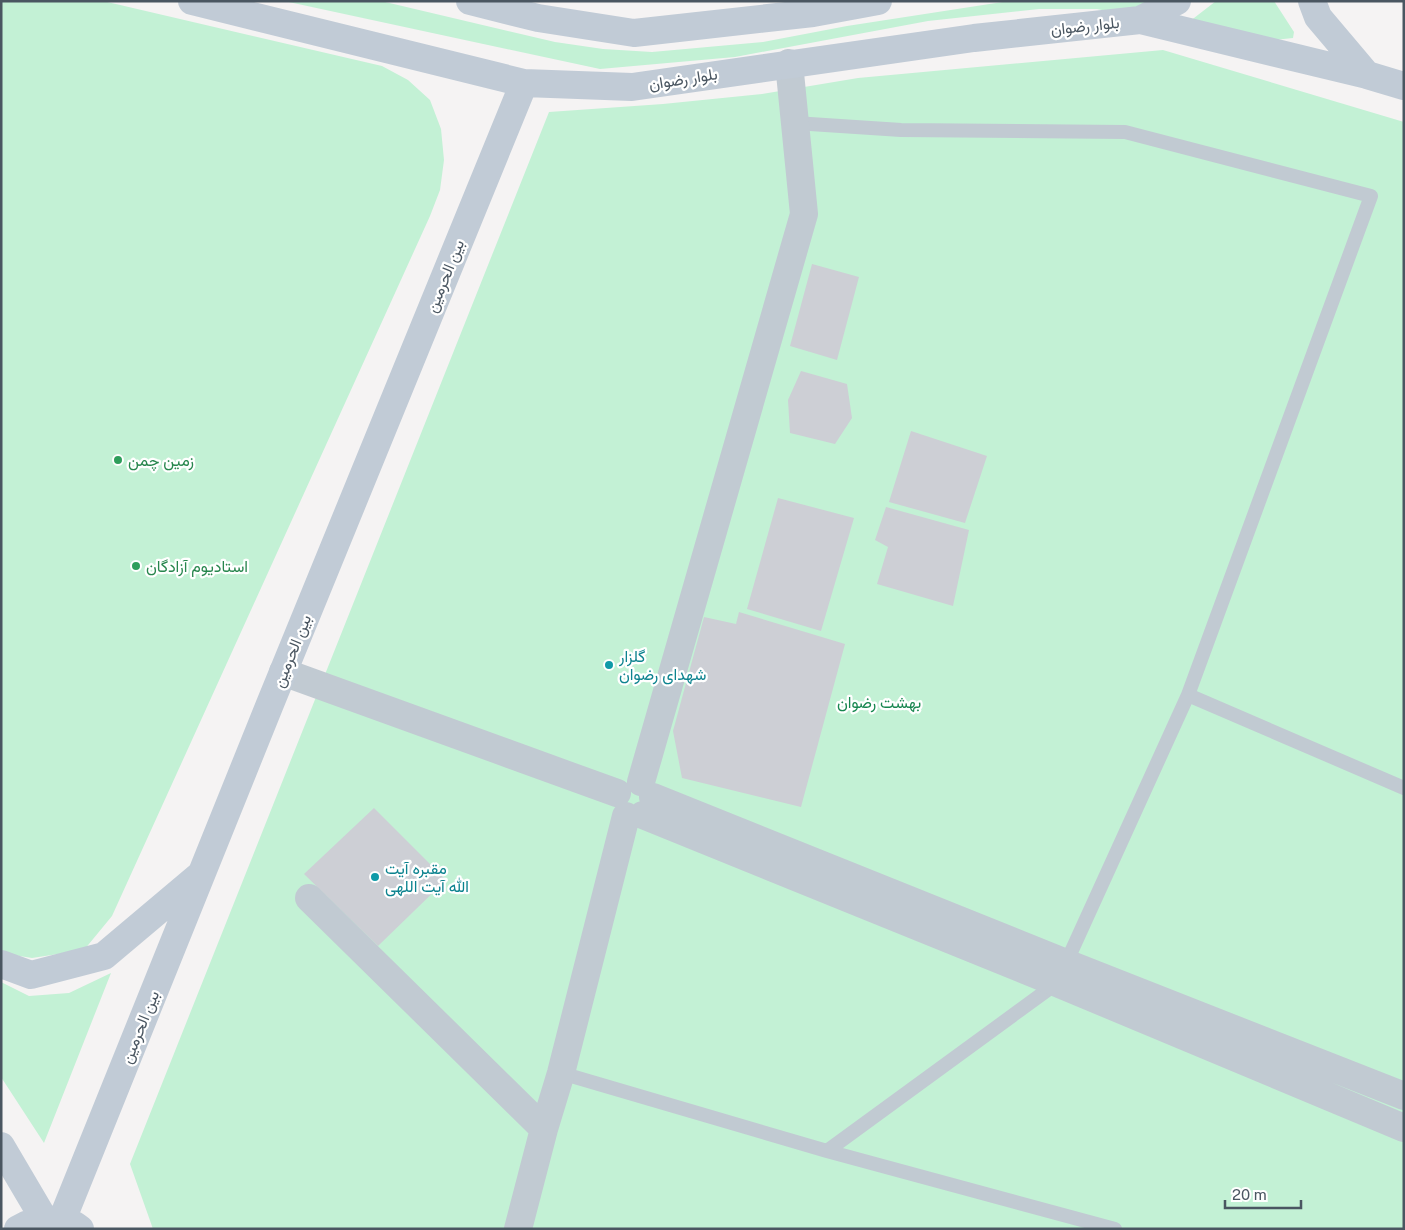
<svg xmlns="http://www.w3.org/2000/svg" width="1405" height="1230" viewBox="0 0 1405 1230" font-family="'Public Sans',Vazirmatn,sans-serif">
<rect width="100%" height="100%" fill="#f5f3f3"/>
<path fill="#c3f1d5" d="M 1,1 L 103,1 L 382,66 L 408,80 L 430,100 L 441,129 L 444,160 L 440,190 L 430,216 L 112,916 L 84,950 L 32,958 L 1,953 Z
M 284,1 L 381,1 L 555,42 L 603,49 L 652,52 L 763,42 L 847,26 L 1009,1 L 1150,1 L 1142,11 L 1112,12 L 1097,9 L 1039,9 L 928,21 L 735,57 L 600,69 Z
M 1216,1 L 1274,1 L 1294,32 L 1293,38 L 1274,40 L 1185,25 Z
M 1163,50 L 1404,122 L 1404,1229 L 153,1229 L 130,1164 L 549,112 L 663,104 L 762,94 L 858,78 Z
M 111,973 L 44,1143 L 1,1077 L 1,982 L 29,996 L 69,993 Z"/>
<path fill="#cdcfd5" d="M 812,264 L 859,277 L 837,360 L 790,346 Z
M 801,371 L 847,384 L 852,418 L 835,444 L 790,433 L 788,400 Z
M 911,431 L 987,456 L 965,523 L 889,502 Z
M 778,498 L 854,518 L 821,631 L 747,609 Z
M 886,507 L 969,530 L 953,606 L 877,584 L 888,547 L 875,540 Z
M 739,612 L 845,644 L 801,807 L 682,778 L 673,731 L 704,617 L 736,624 Z
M 374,808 L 446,880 L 378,946 L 304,874 Z"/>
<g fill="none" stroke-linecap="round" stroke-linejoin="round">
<path stroke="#c1cad2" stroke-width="14" d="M 795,123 L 901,130 L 1125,132 L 1371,196 L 1188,695 L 1057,983 L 827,1151
M 1188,695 L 1404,788
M 561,1073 L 827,1151 L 1115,1229"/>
<path stroke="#c1cad2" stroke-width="28" d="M 283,672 L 617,793
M 641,782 L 804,214 L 789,63
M 653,797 L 1066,963 L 1404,1096
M 643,815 L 1057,983 L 1404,1128
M 309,898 L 544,1129
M 518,1229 L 544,1129 L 561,1073 L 626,816"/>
<path stroke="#c1cbd6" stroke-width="28" d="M 192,1 L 524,83 L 632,87 L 974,38 L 1140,20 L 1177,1
M 470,1 L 538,18 L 634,33 L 813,13 L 878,1
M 1312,1 L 1318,17 L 1367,75
M 1140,20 L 1367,75 L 1404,86
M 1,964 L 31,975 L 104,956 L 199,876
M 1,1146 L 44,1219
M 62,1220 L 270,704 L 524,83
M 18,1229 C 37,1218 62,1214 80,1229"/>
</g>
<g fill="#2e9e5b" stroke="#fff" stroke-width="2">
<circle cx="118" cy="460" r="5"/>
<circle cx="136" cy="566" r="5"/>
</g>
<g fill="#0f9aa8" stroke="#fff" stroke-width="2">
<circle cx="609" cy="665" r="5"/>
<circle cx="375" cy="877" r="5"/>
</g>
<g text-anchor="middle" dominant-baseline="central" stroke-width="4.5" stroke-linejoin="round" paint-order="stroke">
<g font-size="16" fill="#4a5661" stroke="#fff">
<text transform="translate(1085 26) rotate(-6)">بلوار رضوان</text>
<text transform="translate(683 79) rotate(-9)">بلوار رضوان</text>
<text transform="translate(445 276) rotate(-68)">بین الحرمین</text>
<text transform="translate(292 651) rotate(-68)">بین الحرمین</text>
<text transform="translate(140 1027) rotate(-68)">بین الحرمین</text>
</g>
<g font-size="16" fill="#27864d" stroke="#fff" text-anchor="start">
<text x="128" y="460">زمین چمن</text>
<text x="146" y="566">استادیوم آزادگان</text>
</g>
<g font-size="16" fill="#0d838f" stroke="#fff" text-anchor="start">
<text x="619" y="656">گلزار<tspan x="619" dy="18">شهدای رضوان</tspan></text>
<text x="385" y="868">مقبره آیت<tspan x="385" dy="18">الله آیت اللهی</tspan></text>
</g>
<g font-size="16" fill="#17864f" stroke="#fff">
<text x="879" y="702">بهشت رضوان</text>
</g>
</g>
<rect width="1405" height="1230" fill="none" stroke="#4a5661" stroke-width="5"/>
<path d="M1225 1200v8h76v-8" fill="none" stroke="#4a5661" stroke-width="2.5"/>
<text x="1232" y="1200" font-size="15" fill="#4a5661" stroke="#ffffff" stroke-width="4" paint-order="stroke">20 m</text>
</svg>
